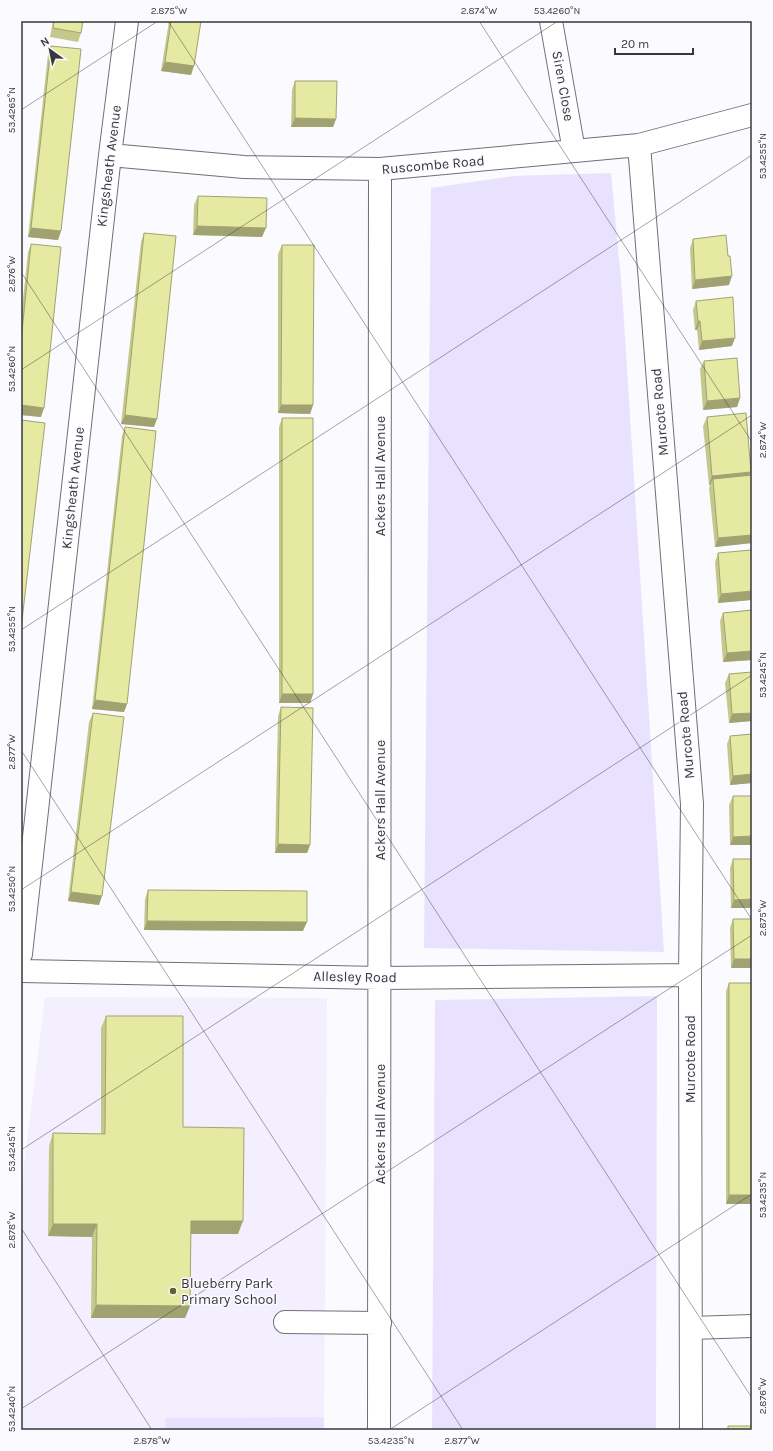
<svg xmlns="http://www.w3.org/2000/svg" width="773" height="1451" viewBox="0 0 773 1451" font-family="Karla,sans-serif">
<rect width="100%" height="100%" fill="#fbfaff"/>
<path fill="#f3efff" d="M 45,997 L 327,998 L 324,1430 L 21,1430 L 21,1189 Z"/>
<path fill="#e9e2ff" d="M 611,173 L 622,290 L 664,952 L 424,948 L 431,188 L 513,176 Z
M 657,996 L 656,1430 L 432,1430 L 435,1000 Z
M 324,1417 L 324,1430 L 165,1430 L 165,1418 Z"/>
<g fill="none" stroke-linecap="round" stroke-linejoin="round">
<defs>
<path id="minor" d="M 551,21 L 574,151
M 639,145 L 692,804 L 690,975 L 691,1430
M 110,155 L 244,167 L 380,169 L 639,145 L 752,115
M 21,954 L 110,155 L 127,21
M 21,971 L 380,978 L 690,975
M 285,1322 L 380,1323
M 691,1328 L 752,1326
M 379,1430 L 380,169"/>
</defs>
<use href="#minor" stroke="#716f76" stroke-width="24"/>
<use href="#minor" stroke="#fff" stroke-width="22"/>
</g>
<path fill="#c5c88b" d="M 53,21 L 83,21 L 81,33 L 78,42 L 50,37 Z
M 169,21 L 201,21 L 191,75 L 161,71 Z
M 51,46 L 61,231 L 58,240 L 28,237 L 48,54 Z
M 295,81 L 336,119 L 333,127 L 291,127 L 292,90 Z
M 198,196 L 262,237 L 193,235 L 194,205 Z
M 144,233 L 154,427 L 121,424 L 141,242 Z
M 693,239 L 729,285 L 692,289 L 690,248 Z
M 31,244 L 41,417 L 21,415 L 21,318 L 28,252 Z
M 282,245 L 313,405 L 310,414 L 278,413 L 278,254 Z
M 696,301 L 732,346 L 699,350 L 697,330 L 695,330 L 693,310 Z
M 704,361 L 740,398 L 737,407 L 703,410 L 700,369 Z
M 707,417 L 750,475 L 752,480 L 752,543 L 715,547 L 709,488 L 710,485 L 709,485 L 703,426 Z
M 282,418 L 313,694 L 310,703 L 279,703 L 279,427 Z
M 125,427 L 127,704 L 124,712 L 92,709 L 122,436 Z
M 718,553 L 751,600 L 718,603 L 715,562 Z
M 752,610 L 752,660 L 723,662 L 720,621 L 723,613 Z
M 752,672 L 752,721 L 729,723 L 725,683 L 729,674 Z
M 281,707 L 310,845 L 307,853 L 275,853 L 278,716 Z
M 93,713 L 99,905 L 68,901 L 89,722 Z
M 752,734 L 752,783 L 730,785 L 727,744 L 730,736 Z
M 733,796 L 752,796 L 730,845 L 729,805 Z
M 733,859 L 752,859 L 752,908 L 731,908 L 730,868 Z
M 148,890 L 303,931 L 144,930 L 145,899 Z
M 733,919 L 752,919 L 731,968 L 730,928 Z
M 729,983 L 752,983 L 752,1204 L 726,1204 L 726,991 Z
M 106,1016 L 183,1127 L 238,1234 L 191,1234 L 190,1306 L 185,1318 L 91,1318 L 92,1237 L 48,1236 L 49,1146 L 53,1133 L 101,1134 L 101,1028 Z"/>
<path fill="#a0a371" d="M 165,62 L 194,66 L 191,75 L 161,71 Z
M 295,118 L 336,119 L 333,127 L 291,127 Z
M 197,226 L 266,228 L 262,237 L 193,235 Z
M 31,228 L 61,231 L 58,240 L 28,237 Z
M 732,276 L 729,285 L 692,289 L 695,280 Z
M 698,321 L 700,321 L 697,330 L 695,330 Z
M 735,338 L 732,346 L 699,350 L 702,341 Z
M 740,398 L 737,407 L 703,410 L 707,401 Z
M 21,405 L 44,408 L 41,417 L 21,415 Z
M 281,405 L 313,405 L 310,414 L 278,413 Z
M 125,415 L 157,419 L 154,427 L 121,424 Z
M 751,472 L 748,481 L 713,479 L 710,485 L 709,485 L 712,476 Z
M 752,535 L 752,543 L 715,547 L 718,538 Z
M 752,591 L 752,597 L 751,600 L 718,603 L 721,594 Z
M 752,651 L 752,660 L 723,662 L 727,653 Z
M 282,694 L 313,694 L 310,703 L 279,703 Z
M 95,700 L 127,704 L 124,712 L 92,709 Z
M 752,713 L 752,721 L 729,723 L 732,714 Z
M 752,774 L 752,783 L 730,785 L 733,776 Z
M 752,836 L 752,845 L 730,845 L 733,837 Z
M 278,844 L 310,845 L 307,853 L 275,853 Z
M 71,892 L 102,896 L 99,905 L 68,901 Z
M 752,899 L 752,908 L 731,908 L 734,900 Z
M 147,921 L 307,922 L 303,931 L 144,930 Z
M 734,959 L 752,959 L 752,968 L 731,968 Z
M 729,1195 L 752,1195 L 752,1204 L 726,1204 Z
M 191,1221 L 243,1221 L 238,1234 L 186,1234 Z
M 53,1224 L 97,1224 L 92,1237 L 48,1236 Z
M 96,1305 L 190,1306 L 185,1318 L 91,1318 Z"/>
<path fill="#e5e9a2" stroke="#a0a371" d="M 54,21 L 83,21 L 81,33 L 53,28 Z
M 171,21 L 201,21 L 194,66 L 165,62 Z
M 51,46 L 81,49 L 61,231 L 31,228 Z
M 295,81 L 337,81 L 336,119 L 295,118 Z
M 198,196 L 267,198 L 266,228 L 197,226 Z
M 144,233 L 176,236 L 157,419 L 125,415 Z
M 726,235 L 728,256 L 730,256 L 732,276 L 695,280 L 693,239 Z
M 31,244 L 61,247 L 44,408 L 21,405 L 21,341 Z
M 282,245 L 314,245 L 313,405 L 281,405 Z
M 733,297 L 735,338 L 702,341 L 700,321 L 698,321 L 696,301 Z
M 737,358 L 740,398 L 707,401 L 704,361 Z
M 746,413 L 751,472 L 712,476 L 707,417 Z
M 282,418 L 313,418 L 313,694 L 282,694 Z
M 21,420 L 45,423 L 21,629 Z
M 125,427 L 156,431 L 127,704 L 95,700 Z
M 752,475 L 752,535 L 718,538 L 713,479 Z
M 751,550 L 752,566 L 752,591 L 721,594 L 718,553 Z
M 752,610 L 752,651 L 727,653 L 723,613 Z
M 752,672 L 752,713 L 732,714 L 729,674 Z
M 281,707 L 313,708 L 310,845 L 278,844 Z
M 93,713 L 124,717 L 102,896 L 71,892 Z
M 752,734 L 752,774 L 733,776 L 730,736 Z
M 733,796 L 752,796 L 752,836 L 733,837 Z
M 733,859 L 752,859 L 752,899 L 734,900 Z
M 148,890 L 307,891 L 307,922 L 147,921 Z
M 733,919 L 752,919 L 752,959 L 734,959 Z
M 729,983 L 752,983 L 752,1195 L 729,1195 Z
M 106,1016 L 183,1016 L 183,1127 L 244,1128 L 243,1221 L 191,1221 L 190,1306 L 96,1305 L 97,1224 L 53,1224 L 53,1133 L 105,1134 Z
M 728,1426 L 752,1426 L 752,1430 L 728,1430 Z"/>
<path fill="none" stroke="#38373a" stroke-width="1" stroke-opacity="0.45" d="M 168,21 L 752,920M 479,21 L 752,442M 21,110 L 158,21M 21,272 L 752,1398M 21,370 L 558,21M 21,630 L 752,155M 21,750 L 463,1430M 21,890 L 752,415M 21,1150 L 752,675M 21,1228 L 152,1430M 21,1409 L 752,935M 389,1430 L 752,1194"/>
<circle fill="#60612e" stroke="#fbfaff" stroke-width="1.5" cx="173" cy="1291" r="4"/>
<g text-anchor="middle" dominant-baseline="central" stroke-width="3" stroke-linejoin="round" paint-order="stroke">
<g font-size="14" fill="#38373a" stroke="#fbfaff">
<text transform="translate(563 86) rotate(80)">Siren Close</text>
<text transform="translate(433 165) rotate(-5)">Ruscombe Road</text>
<text transform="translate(109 166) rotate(-83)">Kingsheath Avenue</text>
<text transform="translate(660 412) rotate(-95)">Murcote Road</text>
<text transform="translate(380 476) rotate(-90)">Ackers Hall Avenue</text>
<text transform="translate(73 488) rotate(-84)">Kingsheath Avenue</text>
<text transform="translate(686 735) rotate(-95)">Murcote Road</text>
<text transform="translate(380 800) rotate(-90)">Ackers Hall Avenue</text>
<text transform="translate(355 977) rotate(1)">Allesley Road</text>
<text transform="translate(690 1059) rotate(-90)">Murcote Road</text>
<text transform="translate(380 1124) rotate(-90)">Ackers Hall Avenue</text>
</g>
<g font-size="14" fill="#38373a" stroke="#fbfaff" text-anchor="start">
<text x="181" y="1283">Blueberry Park<tspan x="181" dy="16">Primary School</tspan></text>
</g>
</g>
<rect width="773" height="1451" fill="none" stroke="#fbfaff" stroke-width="44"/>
<g transform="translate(50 50) rotate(327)" stroke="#fbfaff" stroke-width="3" paint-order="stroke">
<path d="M0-3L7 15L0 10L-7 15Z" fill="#38373a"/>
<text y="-6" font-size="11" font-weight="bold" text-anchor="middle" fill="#38373a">N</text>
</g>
<path d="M615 48v6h78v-6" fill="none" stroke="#38373a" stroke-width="2"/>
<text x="621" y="48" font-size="12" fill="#38373a" stroke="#fbfaff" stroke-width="3" paint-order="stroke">20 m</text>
<rect x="22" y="22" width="729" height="1407" fill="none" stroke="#38373a" stroke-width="1.5"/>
<g font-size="10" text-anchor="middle" fill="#38373a">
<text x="169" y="14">2.875°W</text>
<text x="479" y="14">2.874°W</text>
<text x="557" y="14">53.4260°N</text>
<text transform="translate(11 110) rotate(-90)" y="4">53.4265°N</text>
<text transform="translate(762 156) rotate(-90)" y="4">53.4255°N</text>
<text transform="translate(11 274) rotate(-90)" y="4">2.876°W</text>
<text transform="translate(11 369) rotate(-90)" y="4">53.4260°N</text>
<text transform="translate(762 440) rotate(-90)" y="4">2.874°W</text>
<text transform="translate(11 629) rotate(-90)" y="4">53.4255°N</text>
<text transform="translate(762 675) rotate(-90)" y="4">53.4245°N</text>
<text transform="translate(11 752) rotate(-90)" y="4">2.877°W</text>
<text transform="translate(11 889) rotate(-90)" y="4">53.4250°N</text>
<text transform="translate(762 918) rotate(-90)" y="4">2.875°W</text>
<text transform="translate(11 1149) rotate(-90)" y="4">53.4245°N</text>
<text transform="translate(762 1195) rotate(-90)" y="4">53.4235°N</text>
<text transform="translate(11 1230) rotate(-90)" y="4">2.878°W</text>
<text transform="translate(762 1396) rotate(-90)" y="4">2.876°W</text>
<text transform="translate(11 1409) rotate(-90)" y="4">53.4240°N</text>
<text x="152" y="1444">2.878°W</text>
<text x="391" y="1444">53.4235°N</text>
<text x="462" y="1444">2.877°W</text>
</g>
</svg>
